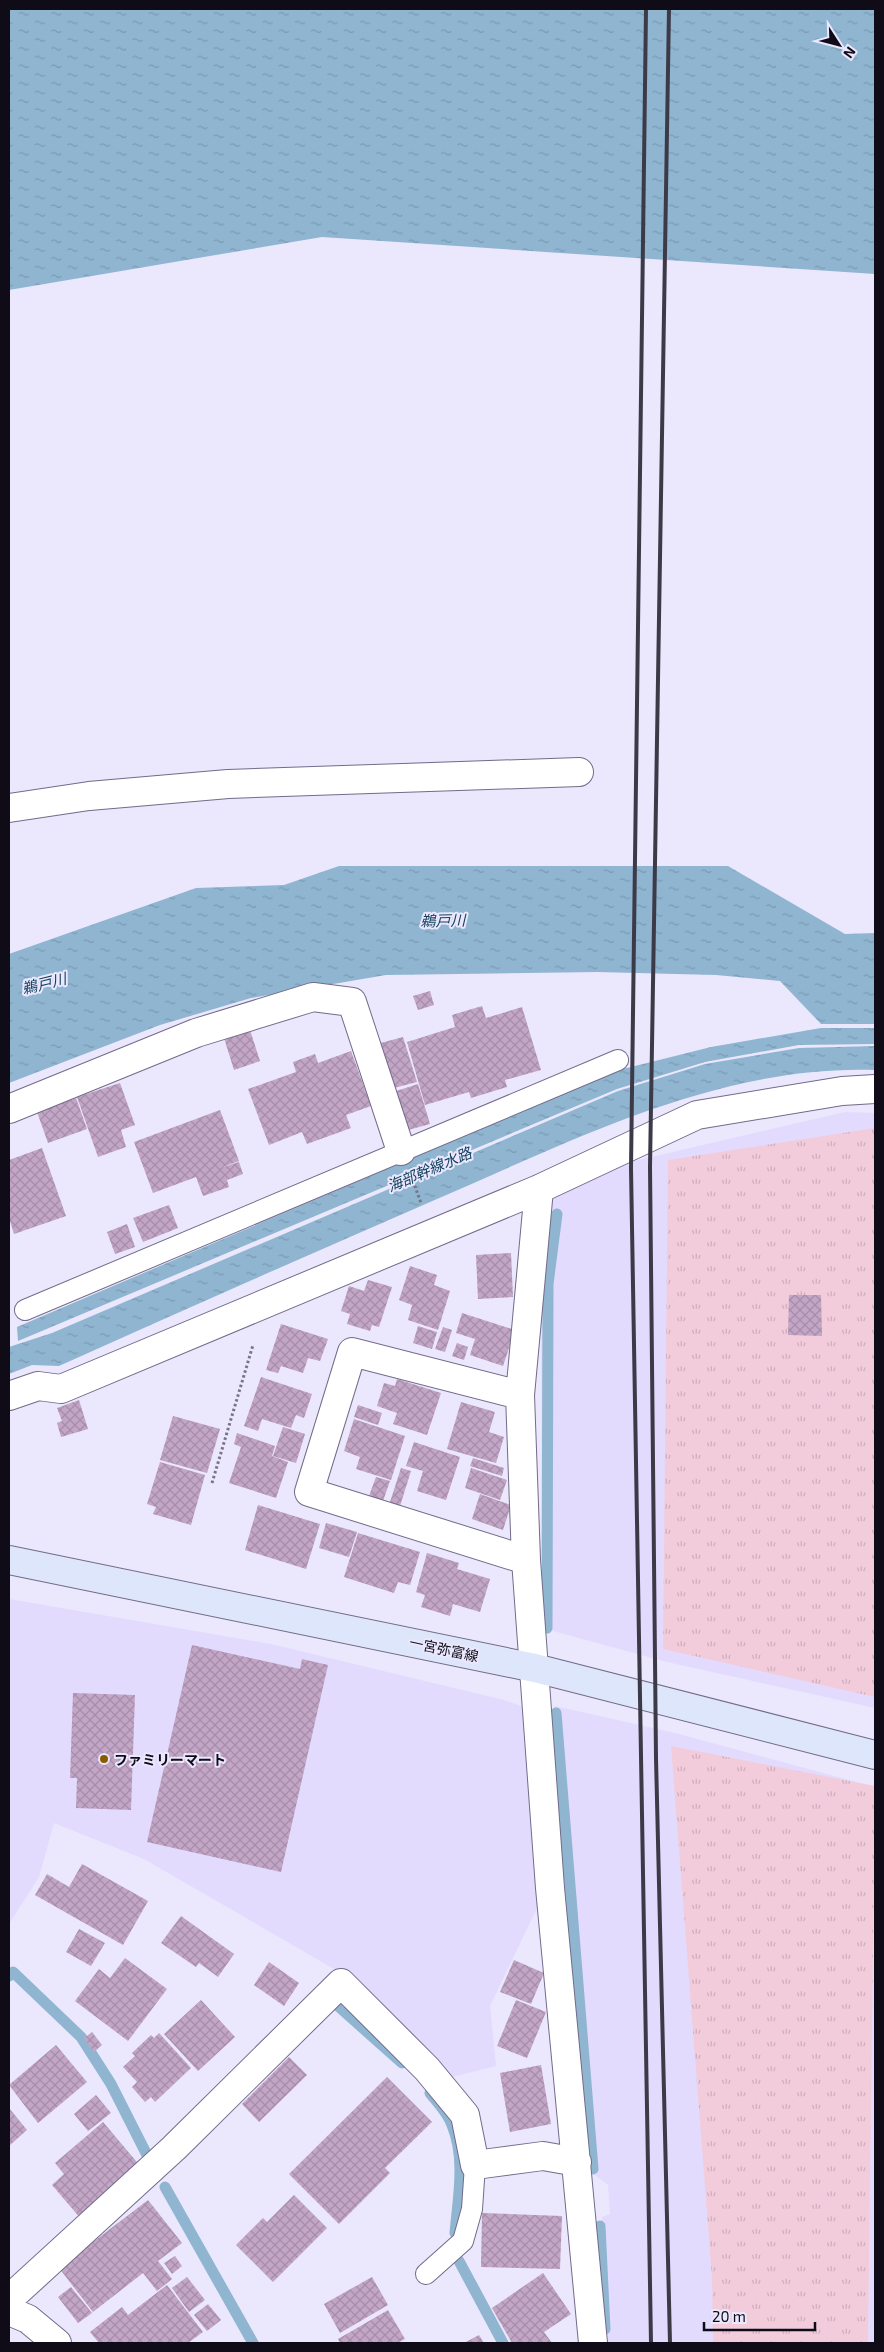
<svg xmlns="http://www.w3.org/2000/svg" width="884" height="2352" viewBox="0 0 884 2352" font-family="'Exo 2','Noto Sans JP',sans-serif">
<defs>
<pattern id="grass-tufts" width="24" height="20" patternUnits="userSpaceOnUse" patternTransform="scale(1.25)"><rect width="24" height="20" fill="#f3ccdc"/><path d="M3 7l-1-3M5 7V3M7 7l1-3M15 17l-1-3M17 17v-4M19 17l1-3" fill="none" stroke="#cfaebc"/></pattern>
<pattern id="water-ripples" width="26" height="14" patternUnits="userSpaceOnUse" patternTransform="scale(1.25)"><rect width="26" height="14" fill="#8fb5d1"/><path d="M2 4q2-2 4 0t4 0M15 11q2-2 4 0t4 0" fill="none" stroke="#7a9ab3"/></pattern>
<pattern id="building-cross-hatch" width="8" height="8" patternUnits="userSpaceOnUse" patternTransform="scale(1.25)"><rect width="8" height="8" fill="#c3a5c6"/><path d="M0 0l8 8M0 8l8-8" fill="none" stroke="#a68da9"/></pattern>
</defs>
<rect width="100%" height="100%" fill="#ebe7fd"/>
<path fill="#e2dbfe" d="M 845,1112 L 875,1113 L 875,1708 L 667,1662 L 542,1628 L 541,1284 L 546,1197 L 600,1169 Z
M 9,1599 L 271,1644 L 504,1700 L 527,1708 L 539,1904 L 490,2006 L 496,2066 L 452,2077 L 341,1973 L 144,1859 L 54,1823 L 39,1877 L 9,1924 Z
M 555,1706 L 675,1733 L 875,1787 L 875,2343 L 608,2343 L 602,2217 L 610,2214 L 608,2185 L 588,2170 L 552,1716 Z"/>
<path fill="url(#grass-tufts)" d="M 875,1128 L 875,1697 L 663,1649 L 668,1160 Z
M 671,1746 L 875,1786 L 868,2343 L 713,2343 L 712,2278 Z"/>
<path fill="url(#water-ripples)" d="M 9,9 L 875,9 L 875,274 L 322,237 L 9,290 Z
M 339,866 L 728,866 L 845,934 L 875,933 L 875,1024 L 821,1024 L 780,981 L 716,975 L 597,972 L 386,975 L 251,998 L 160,1025 L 9,1083 L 9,954 L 196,888 L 284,885 Z
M 821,1028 L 875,1028 L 875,1044 L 799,1045 L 705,1062 L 617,1089 L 18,1341 L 17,1327 L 619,1070 L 711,1047 Z
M 875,1046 L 875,1070 C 719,1065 576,1139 437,1199 C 310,1254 184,1310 59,1366 L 32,1365 L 9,1374 L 9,1347 L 52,1333 L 618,1091 L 705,1064 L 799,1048 Z"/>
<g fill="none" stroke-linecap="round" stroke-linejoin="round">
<path stroke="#8fb5d1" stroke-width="11" d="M 547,1628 L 548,1284 L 557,1214
M 556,1713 L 593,2169
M 9,1976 L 13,1972 L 81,2037 L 111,2084 L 149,2159
M 338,2006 L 402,2063
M 430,2093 C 437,2102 448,2113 452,2125 C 466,2158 458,2198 455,2233
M 165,2187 L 253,2343
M 600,2226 L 605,2329
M 459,2261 L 503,2343"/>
</g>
<path fill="url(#building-cross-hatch)" d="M 430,991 L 434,1005 L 418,1010 L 413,996 Z
M 482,1006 L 486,1018 L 522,1007 L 541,1070 L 505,1080 L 507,1087 L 471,1098 L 469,1092 L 425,1105 L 407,1042 L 455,1027 L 452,1015 Z
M 250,1030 L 260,1061 L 234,1070 L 224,1038 Z
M 403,1037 L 417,1082 L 390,1089 L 377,1044 Z
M 351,1051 L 371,1106 L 346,1115 L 351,1128 L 307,1144 L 302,1132 L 269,1145 L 248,1089 L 296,1072 L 293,1062 L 315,1054 L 318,1063 Z
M 120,1083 L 135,1125 L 121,1130 L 126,1147 L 98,1157 L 77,1097 Z
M 418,1084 L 430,1124 L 401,1132 L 390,1093 Z
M 76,1098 L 87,1129 L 48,1143 L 37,1112 Z
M 220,1110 L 239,1161 L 220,1168 L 239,1162 L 243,1174 L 227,1180 L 229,1187 L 203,1196 L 196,1177 L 153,1193 L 134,1142 Z
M 42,1148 L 66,1216 L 14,1234 L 9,1218 L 9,1160 Z
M 169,1205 L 178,1228 L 143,1242 L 133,1218 Z
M 127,1224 L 135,1247 L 115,1254 L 107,1232 Z
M 511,1253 L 513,1297 L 478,1299 L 476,1255 Z
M 410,1266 L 437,1275 L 434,1285 L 450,1291 L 438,1330 L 408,1320 L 412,1305 L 399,1300 Z
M 368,1280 L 392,1287 L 379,1327 L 372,1325 L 370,1331 L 347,1324 L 350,1314 L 341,1311 L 349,1286 L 364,1291 Z
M 789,1295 L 821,1295 L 822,1336 L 788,1335 Z
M 462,1313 L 515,1330 L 503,1366 L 470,1355 L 475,1339 L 456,1333 Z
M 281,1324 L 328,1339 L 320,1361 L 308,1358 L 303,1373 L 281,1366 L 278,1373 L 266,1370 Z
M 418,1326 L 437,1332 L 432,1349 L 413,1343 Z
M 443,1327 L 452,1330 L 445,1352 L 435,1349 Z
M 457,1343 L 468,1347 L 464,1360 L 452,1356 Z
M 261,1377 L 312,1394 L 304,1418 L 296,1415 L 291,1428 L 262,1419 L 258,1431 L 244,1426 Z
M 397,1379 L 441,1393 L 427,1435 L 393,1424 L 397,1413 L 377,1406 L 384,1383 L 395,1386 Z
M 79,1400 L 88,1429 L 61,1437 L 57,1423 L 62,1421 L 57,1408 Z
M 461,1402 L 495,1412 L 489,1432 L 504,1437 L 496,1463 L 447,1449 Z
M 358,1405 L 382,1413 L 378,1425 L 354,1417 Z
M 173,1416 L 220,1429 L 207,1473 L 160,1460 Z
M 354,1419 L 405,1436 L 391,1480 L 356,1469 L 360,1457 L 344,1451 Z
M 283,1427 L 305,1434 L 296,1463 L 273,1456 Z
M 237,1433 L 275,1446 L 272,1456 L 288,1462 L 276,1498 L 229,1483 L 241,1447 L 234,1444 Z
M 414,1442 L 460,1457 L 446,1500 L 417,1491 L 423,1471 L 406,1466 Z
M 473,1458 L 504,1468 L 502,1476 L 470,1466 Z
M 160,1462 L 205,1475 L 191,1525 L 153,1514 L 156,1507 L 147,1504 Z
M 401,1468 L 411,1471 L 400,1506 L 390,1502 Z
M 471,1468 L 507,1480 L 500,1500 L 465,1488 Z
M 376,1477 L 390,1481 L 383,1501 L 369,1496 Z
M 480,1494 L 511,1505 L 503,1530 L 472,1519 Z
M 258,1505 L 320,1524 L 306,1569 L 245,1550 Z
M 326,1523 L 357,1532 L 349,1557 L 319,1548 Z
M 358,1533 L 420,1552 L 410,1585 L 398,1582 L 394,1593 L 344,1577 Z
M 427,1553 L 459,1563 L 457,1569 L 490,1579 L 480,1612 L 453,1604 L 450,1616 L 421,1607 L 425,1595 L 416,1592 Z
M 192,1645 L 300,1669 L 302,1659 L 328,1665 L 281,1872 L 147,1842 Z
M 73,1693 L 135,1695 L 131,1810 L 76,1808 L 77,1778 L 70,1778 Z
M 82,1864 L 148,1901 L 123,1945 L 35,1895 L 47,1874 L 69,1887 Z
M 181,1916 L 234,1954 L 218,1977 L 199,1963 L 196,1967 L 161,1943 Z
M 79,1929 L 105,1943 L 91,1966 L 66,1952 Z
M 125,1958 L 167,1989 L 128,2041 L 75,2001 L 99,1969 L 110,1978 Z
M 514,1960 L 544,1973 L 531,2004 L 500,1992 Z
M 269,1962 L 299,1983 L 284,2006 L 254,1985 Z
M 201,2000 L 235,2037 L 198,2071 L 164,2034 Z
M 516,2000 L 546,2012 L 527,2058 L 497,2046 Z
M 92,2032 L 102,2045 L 94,2052 L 84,2038 Z
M 159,2033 L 191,2068 L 155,2102 L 151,2097 L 145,2102 L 132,2087 L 137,2082 L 123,2067 L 135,2056 L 132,2053 L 151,2035 L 154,2038 Z
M 56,2045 L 87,2082 L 38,2123 L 9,2085 Z
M 289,2057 L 307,2075 L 259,2122 L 242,2104 Z
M 541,2065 L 551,2124 L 510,2132 L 500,2073 Z
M 387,2077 L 432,2122 L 385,2168 L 390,2173 L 339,2224 L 289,2174 Z
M 96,2095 L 111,2113 L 88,2131 L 74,2114 Z
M 9,2108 L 27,2130 L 9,2146 Z
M 103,2122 L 142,2168 L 81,2219 L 52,2185 L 64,2174 L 55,2163 Z
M 294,2195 L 327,2228 L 273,2282 L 236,2245 L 263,2218 L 267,2222 Z
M 148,2200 L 182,2243 L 158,2261 L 172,2279 L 157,2291 L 143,2273 L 93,2312 L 59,2268 Z
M 482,2213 L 562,2216 L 560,2269 L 481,2267 Z
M 175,2256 L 182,2266 L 172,2274 L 164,2263 Z
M 543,2273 L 571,2314 L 544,2332 L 552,2343 L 512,2343 L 492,2308 Z
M 187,2277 L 205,2300 L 189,2312 L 172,2288 Z
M 372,2277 L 388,2305 L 340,2333 L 324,2304 Z
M 167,2285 L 203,2332 L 188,2343 L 99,2343 L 90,2332 L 122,2307 L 128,2315 Z
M 71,2287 L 92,2313 L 78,2323 L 58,2297 Z
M 208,2304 L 221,2320 L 207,2331 L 194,2315 Z
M 388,2310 L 405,2339 L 397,2343 L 340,2343 L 338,2339 Z
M 479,2335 L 484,2343 L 464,2343 Z"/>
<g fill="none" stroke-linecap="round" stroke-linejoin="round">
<defs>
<path id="lane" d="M 25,1310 L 618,1060
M 426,2274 L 463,2241 L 472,2209 L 475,2165"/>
<path id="street" d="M 9,808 L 89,796 L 228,784 L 579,772
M 9,1109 L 196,1033 L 313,997 L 352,1002 L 401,1151
M 539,1189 L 520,1395 L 526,1560 L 550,1888 L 593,2343
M 520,1395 L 352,1352 L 309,1492 L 526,1560
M 9,1396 L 38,1386 L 61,1389 L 539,1189 L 697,1115 L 842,1091 L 875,1089
M 9,2299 L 174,2148 L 341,1983 L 427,2069 L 465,2115 L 475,2165 L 543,2156 L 577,2162
M 9,2311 L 28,2319 L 57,2343"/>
<path id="secondary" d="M 9,1560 L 535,1668 L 875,1755"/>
</defs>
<use href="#lane" stroke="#726b8a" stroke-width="22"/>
<use href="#street" stroke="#726b8a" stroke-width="30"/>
<use href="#secondary" stroke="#726b8a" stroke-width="30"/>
<path stroke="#777485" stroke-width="3" stroke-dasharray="2.5 2.5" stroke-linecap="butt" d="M 413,1181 L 421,1203
M 212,1483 L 253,1345"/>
<use href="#lane" stroke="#fff" stroke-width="20"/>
<use href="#street" stroke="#fff" stroke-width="28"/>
<use href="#secondary" stroke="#dee6fb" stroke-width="28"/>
<path stroke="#3d3a48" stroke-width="4" d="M 646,9 L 631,1168 L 651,2343
M 669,9 L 650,1167 L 656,1758 L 670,2343"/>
</g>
<circle fill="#895b00" stroke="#ebe7fd" stroke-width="2" cx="104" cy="1759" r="5"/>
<g text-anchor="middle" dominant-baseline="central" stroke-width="4" stroke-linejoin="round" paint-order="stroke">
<g font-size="14" fill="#0f0c18" stroke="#ebe7fd">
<text transform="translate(444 1649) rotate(12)">一宮弥富線</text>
</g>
<g font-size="14" font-weight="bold" fill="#0f0c18" stroke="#ebe7fd" text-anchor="start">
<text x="114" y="1759">ファミリーマート</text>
</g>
<g font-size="15" font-style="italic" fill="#0e3e5b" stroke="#ebe7fd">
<text transform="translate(443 920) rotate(-1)">鵜戸川</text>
<text transform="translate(44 983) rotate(-14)">鵜戸川</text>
<text transform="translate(429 1169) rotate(-23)">海部幹線水路</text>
</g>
</g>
<rect width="884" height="2352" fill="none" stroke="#0f0c18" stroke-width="20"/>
<g transform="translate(839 45) rotate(126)" stroke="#ebe7fd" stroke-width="4" paint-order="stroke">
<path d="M0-4L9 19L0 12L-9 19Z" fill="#0f0c18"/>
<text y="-8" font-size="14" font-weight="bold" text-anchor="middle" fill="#0f0c18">N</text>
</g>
<path d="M704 2322v8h111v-8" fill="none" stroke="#0f0c18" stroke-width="2.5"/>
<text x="712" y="2322" font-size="15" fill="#0f0c18" stroke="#ebe7fd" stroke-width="4" paint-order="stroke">20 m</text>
</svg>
